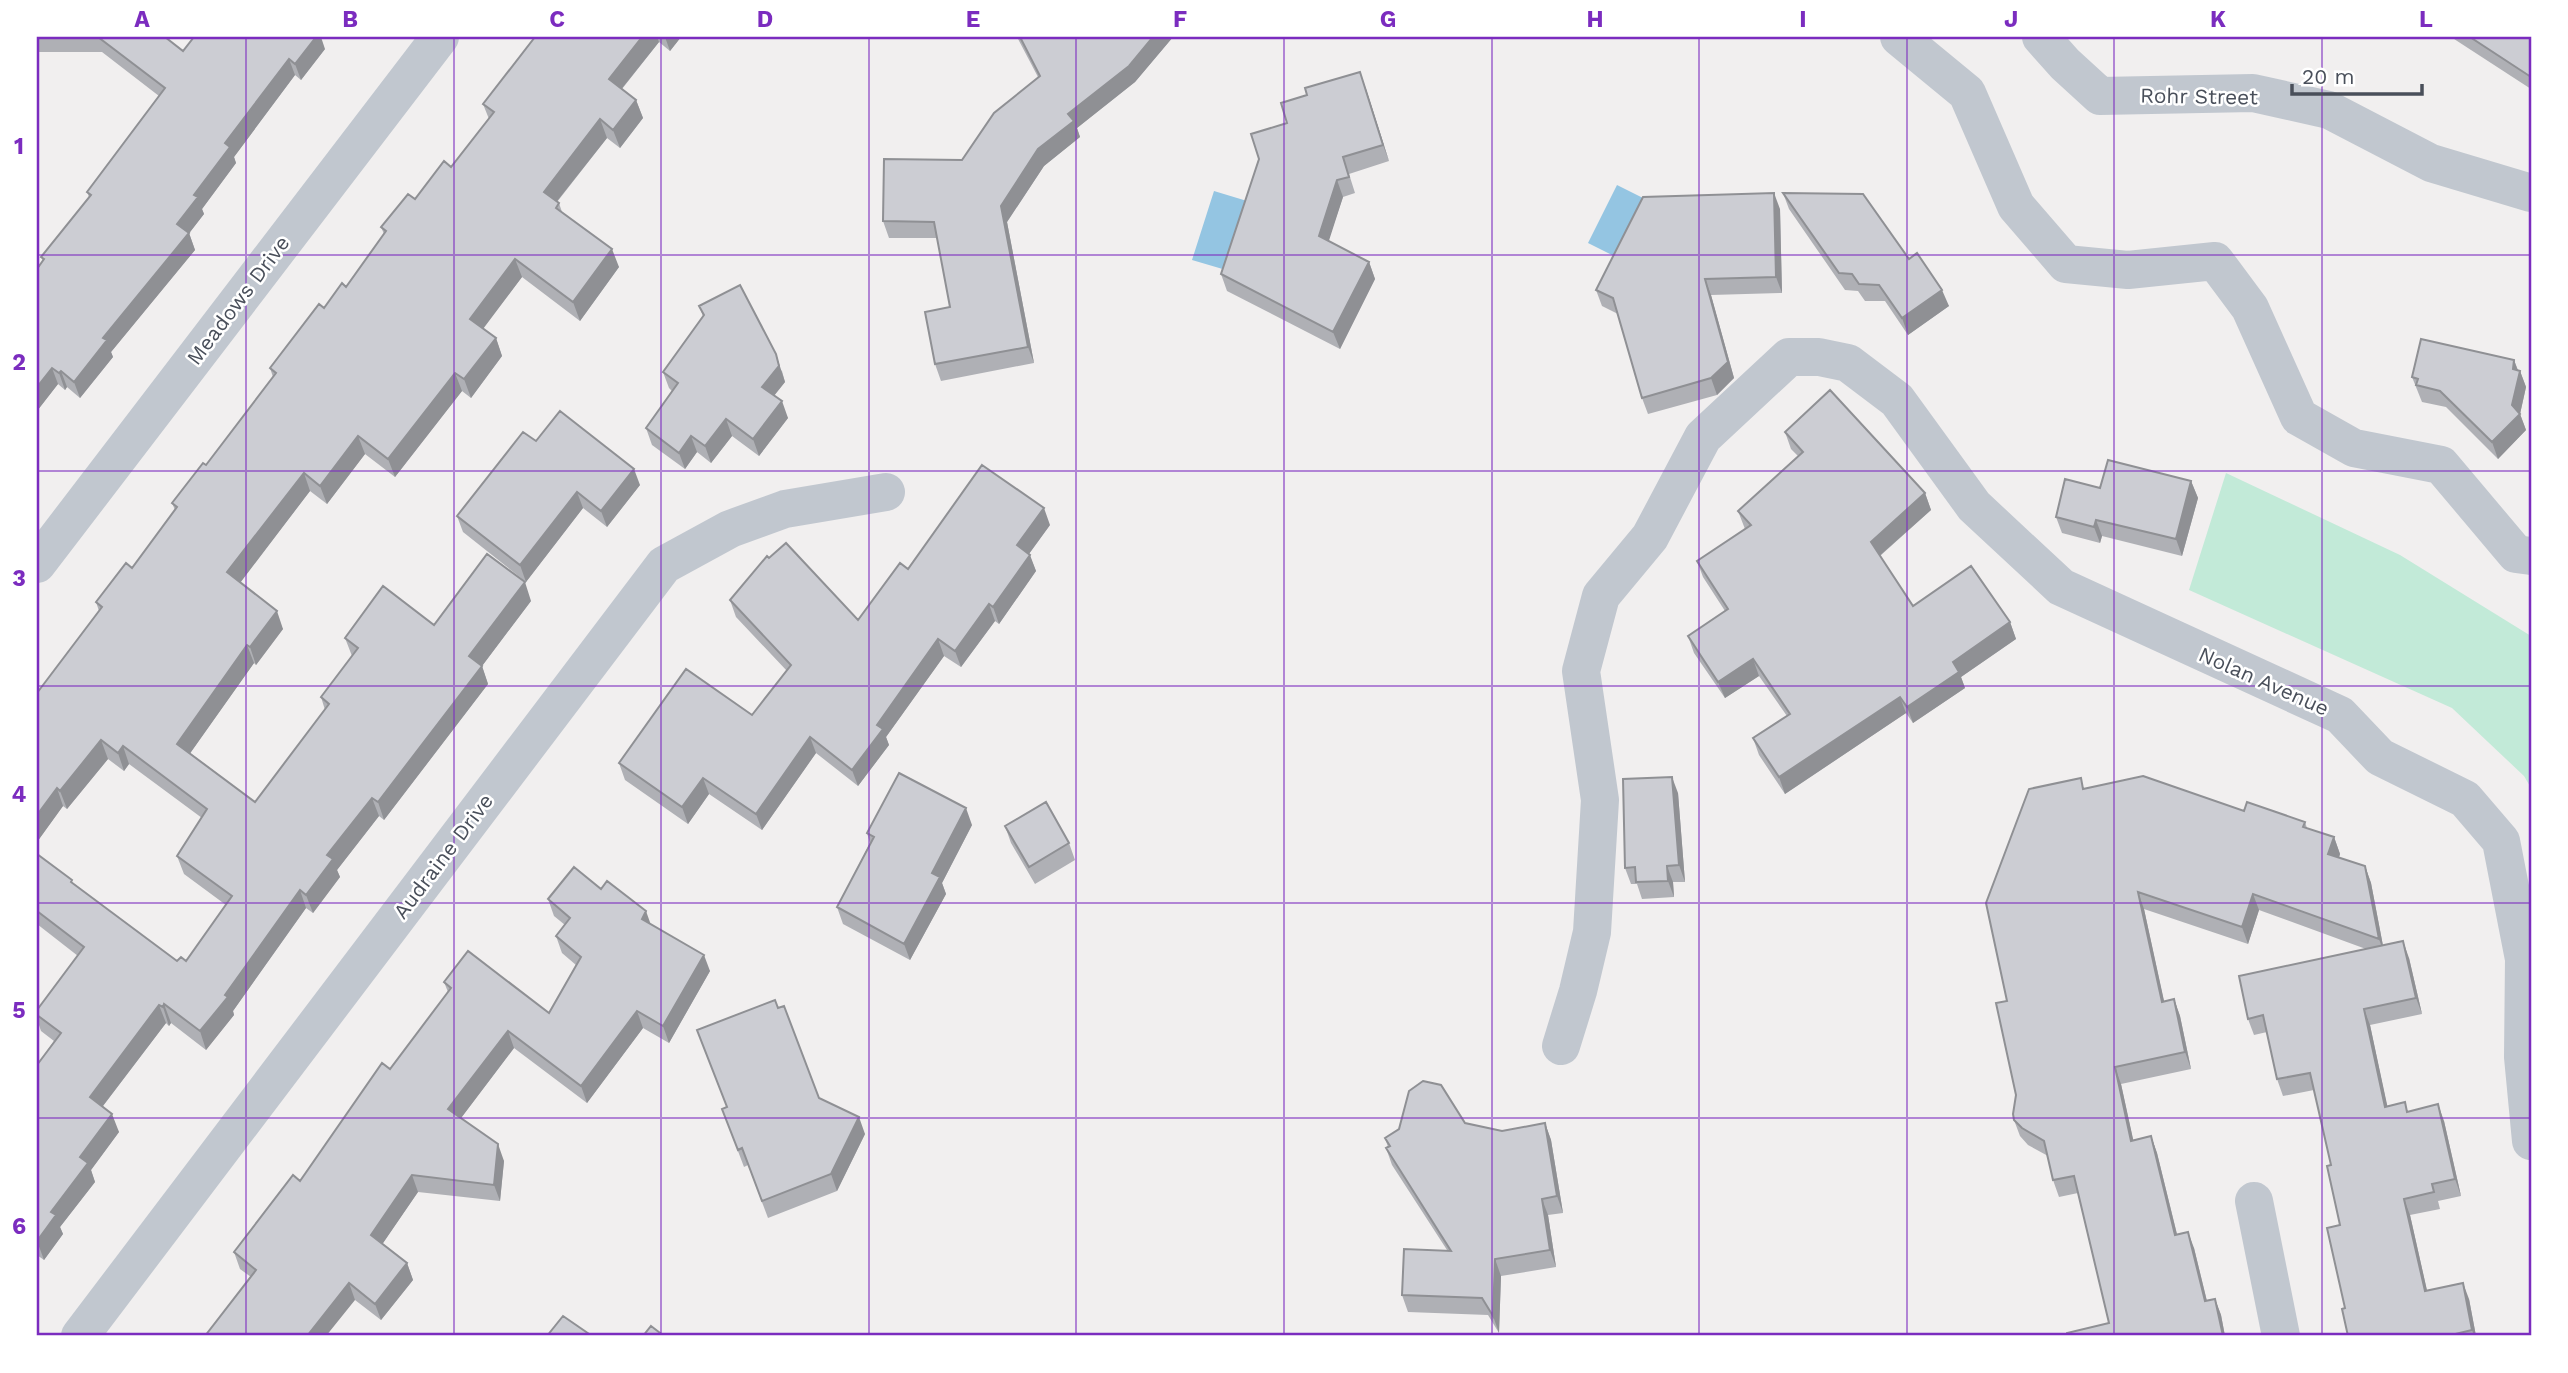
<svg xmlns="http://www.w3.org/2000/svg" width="2568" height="1373" viewBox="0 0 2568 1373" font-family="'Work Sans',sans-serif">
<rect width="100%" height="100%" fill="#f1efef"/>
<path fill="#c2ead8" d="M 2226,473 L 2400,555 L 2531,636 L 2531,788 L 2524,776 L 2452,708 L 2189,590 Z"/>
<path fill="#94c5e2" d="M 1617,185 L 1643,198 L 1614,256 L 1588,243 Z
M 1214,191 L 1247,201 L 1226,270 L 1192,260 Z"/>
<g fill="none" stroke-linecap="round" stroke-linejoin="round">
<path stroke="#c1c7cf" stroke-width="38" d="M 1899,37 L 1967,93 L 2016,206 L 2066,264 L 2128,270 L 2215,261 L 2250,308 L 2299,417 L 2354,448 L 2441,465 L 2516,554 L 2531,556
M 2041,37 L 2065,64 L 2100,96 L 2253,93 L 2329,110 L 2431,163 L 2531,193
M 37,564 L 440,37
M 1561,1046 L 1578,991 L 1592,932 L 1600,800 L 1581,671 L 1601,596 L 1650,537 L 1703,437 L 1789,357 L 1819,357 L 1848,363 L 1897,400 L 1974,506 L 2061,587 L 2340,715 L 2380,757 L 2465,799 L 2501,841 L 2524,959 L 2523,1057 L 2531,1141
M 2254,1201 L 2281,1336
M 80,1336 L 664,565 L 730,529 L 785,509 L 886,492"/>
</g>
<path fill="#afb0b5" d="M 37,37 L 165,37 L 183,51 L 325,49 L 301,80 L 295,75 L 234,157 L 236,163 L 202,209 L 204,214 L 189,233 L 195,250 L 111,352 L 113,357 L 80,398 L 67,387 L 65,390 L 58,384 L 37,411 L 43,261 L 41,257 L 89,197 L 87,192 L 159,96 L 102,52 L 37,52 Z
M 535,37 L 681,37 L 670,51 L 659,42 L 622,89 L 636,100 L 643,118 L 620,148 L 607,138 L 557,202 L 559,203 L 562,212 L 619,267 L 580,321 L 522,277 L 483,328 L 496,338 L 502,356 L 471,398 L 462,391 L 395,477 L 365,454 L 327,504 L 310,491 L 240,582 L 283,629 L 256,665 L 254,663 L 190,753 L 255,802 L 325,710 L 321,697 L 352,656 L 345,638 L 434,625 L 531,601 L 482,666 L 488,684 L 384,820 L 379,816 L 337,870 L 340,877 L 313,913 L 306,908 L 233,1011 L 234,1015 L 206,1050 L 171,1023 L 169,1026 L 166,1023 L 103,1106 L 119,1132 L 91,1170 L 95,1182 L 60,1227 L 63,1234 L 44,1260 L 37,1255 L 37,1065 L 54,1041 L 41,1031 L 37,1019 L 37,1010 L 78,956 L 37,924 L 37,854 L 74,884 L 177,961 L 186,961 L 226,905 L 184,874 L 177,856 L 202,818 L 129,764 L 124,771 L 108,759 L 67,809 L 63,806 L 37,842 L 99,611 L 96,602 L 132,568 L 175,510 L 172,503 L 206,465 L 273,377 L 270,368 L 324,308 L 346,287 L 384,234 L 381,227 L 451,167 L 489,119 L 483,104 Z
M 1017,37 L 1173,37 L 1135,82 L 1077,128 L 1080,137 L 1044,166 L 1007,222 L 1034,363 L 941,381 L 935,364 L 950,307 L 937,238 L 889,238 L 883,221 L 962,160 L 1038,77 Z
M 2451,37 L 2531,37 L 2531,89 Z
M 1366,89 L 1389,161 L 1349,174 L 1355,193 L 1343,197 L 1328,241 L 1369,262 L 1375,279 L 1340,349 L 1227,291 L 1221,274 Z
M 1783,193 L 1909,259 L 1949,306 L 1908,335 L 1885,301 L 1865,301 L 1858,291 L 1845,290 L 1789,209 Z
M 1780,209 L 1782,293 L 1711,295 L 1734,378 L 1717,395 L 1648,414 L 1642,398 L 1618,314 L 1602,306 L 1596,290 Z
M 699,306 L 782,371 L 785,382 L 774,396 L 788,418 L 759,456 L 732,436 L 711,463 L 697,452 L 685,469 L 652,445 L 646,428 L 672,391 L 669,388 L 663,372 L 703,316 Z
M 2514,360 L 2518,370 L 2520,371 L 2526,387 L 2520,414 L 2526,430 L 2498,459 L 2446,407 L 2422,402 L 2412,377 Z
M 1785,432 L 1925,493 L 1931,510 L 1880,556 L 1913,606 L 2010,622 L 2016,639 L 1961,677 L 1965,688 L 1913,723 L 1906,713 L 1785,794 L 1759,755 L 1753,738 L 1787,716 L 1759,676 L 1725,698 L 1694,653 L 1688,636 L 1725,611 L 1703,577 L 1697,561 L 1745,529 L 1738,511 L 1798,456 L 1791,449 Z
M 536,441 L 640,485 L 607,527 L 583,508 L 526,582 L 463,532 L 457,516 Z
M 2191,481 L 2198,498 L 2182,556 L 2102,536 L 2100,543 L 2062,533 L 2056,517 L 2100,488 Z
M 1050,525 L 1029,554 L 1036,571 L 999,624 L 995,621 L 961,667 L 944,656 L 886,737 L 889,745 L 858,786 L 816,753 L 762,830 L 709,794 L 688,824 L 625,780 L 619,763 L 752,715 L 787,671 L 736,617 L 730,600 L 858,620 L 908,569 Z
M 2084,788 L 2244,811 L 2305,822 L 2307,828 L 2334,837 L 2340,854 L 2339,858 L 2365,866 L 2371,883 L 2383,946 L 2409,958 L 2422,1014 L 2370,1025 L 2387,1106 L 2444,1121 L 2461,1196 L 2438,1201 L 2440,1209 L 2410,1215 L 2427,1291 L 2469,1299 L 2476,1336 L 2348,1336 L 2340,1225 L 2331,1165 L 2314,1090 L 2283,1096 L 2277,1079 L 2267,1032 L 2254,1035 L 2248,1019 L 2366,949 L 2259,910 L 2248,944 L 2144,909 L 2164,1002 L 2174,999 L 2180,1016 L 2191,1069 L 2121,1084 L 2133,1140 L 2151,1136 L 2157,1153 L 2177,1234 L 2194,1248 L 2207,1301 L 2215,1299 L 2221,1315 L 2225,1336 L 2067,1336 L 2109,1323 L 2078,1193 L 2059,1197 L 2053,1180 L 2048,1156 L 2028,1145 L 2020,1136 L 2014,1120 L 2016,1095 L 2007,1001 Z
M 1678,793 L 1685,882 L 1673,882 L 1674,897 L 1642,899 L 1637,884 L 1631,884 L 1625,868 Z
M 972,825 L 942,883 L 946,894 L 910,960 L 843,924 L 837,907 L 870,843 L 867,833 Z
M 1005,826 L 1069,843 L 1075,860 L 1035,884 L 1011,843 Z
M 601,889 L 651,924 L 710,971 L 669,1043 L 643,1028 L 587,1103 L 514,1048 L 461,1118 L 504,1161 L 500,1201 L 418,1192 L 382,1244 L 407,1263 L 413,1280 L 381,1320 L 355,1300 L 251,1277 L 240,1269 L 234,1252 L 300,1181 L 390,1069 L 448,992 L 444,982 L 549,1013 L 576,965 L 562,953 L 556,936 L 565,925 L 554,916 L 548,899 Z
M 819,1098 L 865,1134 L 837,1191 L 768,1218 L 748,1165 L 744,1167 L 722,1109 Z
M 1465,1123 L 1502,1131 L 1545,1123 L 1551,1140 L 1563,1213 L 1548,1215 L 1556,1267 L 1501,1276 L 1499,1333 L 1488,1315 L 1408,1312 L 1402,1295 L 1447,1250 L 1392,1165 L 1386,1148 L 1388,1147 L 1385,1138 Z"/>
<path fill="#8f9094" d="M 316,37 L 321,37 L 325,49 L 301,80 L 295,64 Z
M 642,37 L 657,37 L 659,42 L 615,97 L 609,79 Z
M 665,37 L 681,37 L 670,51 Z
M 1153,37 L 1173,37 L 1135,82 L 1077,128 L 1080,137 L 1044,166 L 1007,222 L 1034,363 L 1028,347 L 1001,206 L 1038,149 L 1068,114 Z
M 289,59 L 295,75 L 234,157 L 236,163 L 202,209 L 204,214 L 184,240 L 189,233 L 195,250 L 111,352 L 113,357 L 80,398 L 74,382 L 194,195 L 225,143 Z
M 1360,72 L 1366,89 L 1389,161 L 1383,145 Z
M 636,100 L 643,118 L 620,148 L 613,130 Z
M 600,119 L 607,138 L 550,210 L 544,192 Z
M 1337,180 L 1343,197 L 1325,253 L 1319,236 Z
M 1774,193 L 1780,209 L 1782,293 L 1776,277 Z
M 612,249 L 619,267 L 580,321 L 573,302 Z
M 515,259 L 522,277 L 477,337 L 470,319 Z
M 1369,262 L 1375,279 L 1340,349 L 1333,332 Z
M 1705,279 L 1711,295 L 1734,378 L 1717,395 L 1711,378 Z
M 1942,290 L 1949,306 L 1908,335 L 1902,318 Z
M 496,338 L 502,356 L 471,398 L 464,379 Z
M 776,354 L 785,382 L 768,403 L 762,387 Z
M 2514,360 L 2519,374 L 2520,371 L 2526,387 L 2520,414 L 2526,430 L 2498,459 L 2492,442 L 2512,405 L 2513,369 Z
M 52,368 L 58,384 L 37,411 L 37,387 Z
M 61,371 L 67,387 L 65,390 L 59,373 Z
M 455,373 L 462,391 L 395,477 L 388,459 Z
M 782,401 L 788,418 L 759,456 L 753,439 Z
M 726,419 L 732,436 L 711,463 L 705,446 Z
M 358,436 L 365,454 L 327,504 L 320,486 Z
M 691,436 L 697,452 L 685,469 L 679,453 Z
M 634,469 L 640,485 L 607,527 L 601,511 Z
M 304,473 L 310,491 L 234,591 L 227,572 Z
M 2191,481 L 2198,498 L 2182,556 L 2176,539 Z
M 577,492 L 583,508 L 526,582 L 520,565 Z
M 1925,493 L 1931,510 L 1877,558 L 1871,542 Z
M 1044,508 L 1050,525 L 1023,562 L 1017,545 Z
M 2096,520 L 2102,536 L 2100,543 L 2094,527 Z
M 1030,555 L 1036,571 L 999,624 L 993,607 Z
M 525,582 L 531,601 L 482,666 L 488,684 L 384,820 L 378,802 L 469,656 Z
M 989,604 L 995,621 L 961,667 L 955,651 Z
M 277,611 L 283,629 L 256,665 L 250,647 Z
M 2010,622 L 2016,639 L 1961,677 L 1965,688 L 1913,723 L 1907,707 L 1953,662 Z
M 938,639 L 944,656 L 886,737 L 889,745 L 858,786 L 852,770 L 877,725 Z
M 247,645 L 254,663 L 184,762 L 177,744 Z
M 1753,659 L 1759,676 L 1725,698 L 1718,682 Z
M 1900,697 L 1906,713 L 1785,794 L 1779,777 Z
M 810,737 L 816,753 L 762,830 L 756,814 Z
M 101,740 L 108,759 L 67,809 L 60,791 Z
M 123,746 L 129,764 L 124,771 L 118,753 Z
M 1672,777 L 1678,793 L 1685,882 L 1679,865 Z
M 703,778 L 709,794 L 688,824 L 682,807 Z
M 57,788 L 63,806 L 37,842 L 37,815 Z
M 372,798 L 379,816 L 337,870 L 340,877 L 313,913 L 306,895 L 327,855 Z
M 966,808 L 972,825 L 942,883 L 946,894 L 910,960 L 904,944 L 932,873 Z
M 2334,837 L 2340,854 L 2334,871 L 2328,854 Z
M 1667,866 L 1673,882 L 1674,897 L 1668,881 Z
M 2365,866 L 2371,883 L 2385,956 L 2379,939 Z
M 300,890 L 306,908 L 233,1011 L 234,1015 L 206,1050 L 200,1031 Z
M 2138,892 L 2144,909 L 2168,1019 L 2162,1002 Z
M 2253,894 L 2259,910 L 2248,944 L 2242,927 Z
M 646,911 L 652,928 L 642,919 Z
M 2403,941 L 2409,958 L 2422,1014 L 2416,998 Z
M 704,955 L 710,971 L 669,1043 L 663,1026 Z
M 2174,999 L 2180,1016 L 2191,1069 L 2185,1052 Z
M 164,1004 L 171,1023 L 169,1026 L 163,1007 Z
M 159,1005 L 166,1023 L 96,1115 L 90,1097 Z
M 2364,1009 L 2370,1025 L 2391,1123 L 2385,1107 Z
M 637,1011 L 643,1028 L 587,1103 L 581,1086 Z
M 508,1031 L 514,1048 L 455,1126 L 448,1109 Z
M 2115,1067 L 2121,1084 L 2137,1157 L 2131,1141 Z
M 2438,1104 L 2444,1121 L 2461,1196 L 2455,1179 Z
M 112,1114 L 119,1132 L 91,1170 L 95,1182 L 60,1227 L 63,1234 L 44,1260 L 37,1241 L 80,1157 Z
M 859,1117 L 865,1134 L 837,1191 L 831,1174 Z
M 1545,1123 L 1551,1140 L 1563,1213 L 1557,1196 Z
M 2151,1136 L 2157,1153 L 2181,1251 L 2175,1235 Z
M 498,1144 L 504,1161 L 500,1201 L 494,1185 Z
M 412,1175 L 418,1192 L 377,1252 L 371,1235 Z
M 1542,1199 L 1548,1215 L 1556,1267 L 1550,1250 Z
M 2404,1199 L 2410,1215 L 2431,1308 L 2425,1291 Z
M 2188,1232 L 2194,1248 L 2211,1318 L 2205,1301 Z
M 1495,1259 L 1501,1276 L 1499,1333 L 1493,1316 Z
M 407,1263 L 413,1280 L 381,1320 L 375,1304 Z
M 349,1283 L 355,1300 L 326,1336 L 307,1336 Z
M 2463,1283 L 2469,1299 L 2476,1336 L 2474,1336 L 2472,1330 Z
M 2215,1299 L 2221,1315 L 2225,1336 L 2223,1336 Z"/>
<path fill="#cccdd3" stroke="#8f9094" stroke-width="2" d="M 98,37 L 165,37 L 183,51 L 194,37 L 316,37 L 295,64 L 289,59 L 225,143 L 230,147 L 194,195 L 198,197 L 177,224 L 189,233 L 103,338 L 107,340 L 74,382 L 61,371 L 59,373 L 52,368 L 37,387 L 37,269 L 44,259 L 41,257 L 91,195 L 87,192 L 165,88 Z
M 535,37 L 642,37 L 609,79 L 636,100 L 613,130 L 600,119 L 544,192 L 559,203 L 556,208 L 612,249 L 573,302 L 515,259 L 470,319 L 496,338 L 464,379 L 455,373 L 388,459 L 358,436 L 320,486 L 304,473 L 227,572 L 277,611 L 250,647 L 247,645 L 177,744 L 255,802 L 329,704 L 321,697 L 358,648 L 345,638 L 383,586 L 434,625 L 487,554 L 525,582 L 469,656 L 482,666 L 378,802 L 372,798 L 327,855 L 333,859 L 306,895 L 300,890 L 225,995 L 228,997 L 200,1031 L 164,1004 L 163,1007 L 159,1005 L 90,1097 L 112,1114 L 80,1157 L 88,1163 L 51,1212 L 56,1215 L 37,1241 L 37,1065 L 61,1033 L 37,1015 L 37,1010 L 84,947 L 37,911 L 37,854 L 72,880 L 71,882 L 177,961 L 181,957 L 186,961 L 232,896 L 177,856 L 207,809 L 123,746 L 118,753 L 101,740 L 60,791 L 57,788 L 37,815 L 37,693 L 102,607 L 96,602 L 126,563 L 132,568 L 177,507 L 172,503 L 203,463 L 206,465 L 276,373 L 270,368 L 319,304 L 324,308 L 342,283 L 346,287 L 386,231 L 381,227 L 408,194 L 415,199 L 444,161 L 451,167 L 494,112 L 483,104 Z
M 1020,37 L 1153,37 L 1129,66 L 1068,114 L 1074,121 L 1038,149 L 1001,206 L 1028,347 L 935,364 L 925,312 L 950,307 L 934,222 L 883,221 L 884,159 L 962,160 L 994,113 L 1040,76 Z
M 2470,37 L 2531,37 L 2531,77 Z
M 1360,72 L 1383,145 L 1343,157 L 1349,177 L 1337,180 L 1319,236 L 1369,262 L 1333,332 L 1221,274 L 1259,159 L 1251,134 L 1287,123 L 1281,103 L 1307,95 L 1305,88 Z
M 1774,193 L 1776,277 L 1705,279 L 1728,362 L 1711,378 L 1642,398 L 1613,298 L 1596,290 L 1643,197 Z
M 1783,193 L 1863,194 L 1909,259 L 1917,253 L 1942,290 L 1902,318 L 1879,285 L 1859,284 L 1852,274 L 1839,273 Z
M 740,285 L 776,354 L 779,366 L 762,387 L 782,401 L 753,439 L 726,419 L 705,446 L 691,436 L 679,453 L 646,428 L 678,383 L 663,372 L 704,315 L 699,306 Z
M 2421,339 L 2514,360 L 2513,369 L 2520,371 L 2512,405 L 2520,414 L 2492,442 L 2440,391 L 2416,385 L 2418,379 L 2412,377 Z
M 1830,390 L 1925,493 L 1871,542 L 1913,606 L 1971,566 L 2010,622 L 1953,662 L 1959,672 L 1907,707 L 1900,697 L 1779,777 L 1753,738 L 1790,714 L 1753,659 L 1718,682 L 1688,636 L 1728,609 L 1697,561 L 1751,525 L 1738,511 L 1803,452 L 1785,432 Z
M 560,411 L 634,469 L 601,511 L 577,492 L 520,565 L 457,516 L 523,432 L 536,441 Z
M 2108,460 L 2191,481 L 2176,539 L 2096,520 L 2094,527 L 2056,517 L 2065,479 L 2100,488 Z
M 982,465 L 1044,508 L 1017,545 L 1030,555 L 993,607 L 989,604 L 955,651 L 938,639 L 877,725 L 883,729 L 852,770 L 810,737 L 756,814 L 703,778 L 682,807 L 619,763 L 686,669 L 752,715 L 791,665 L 730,600 L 767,556 L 769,558 L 786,543 L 858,620 L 900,563 L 908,569 Z
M 899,773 L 966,808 L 932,873 L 940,877 L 904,944 L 837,907 L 874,837 L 867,833 Z
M 2143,776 L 2244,811 L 2247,802 L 2305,822 L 2303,827 L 2334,837 L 2328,854 L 2365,866 L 2379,939 L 2253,894 L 2242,927 L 2138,892 L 2162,1002 L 2174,999 L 2185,1052 L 2115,1067 L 2131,1141 L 2151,1136 L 2175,1235 L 2188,1232 L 2205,1301 L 2215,1299 L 2223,1336 L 2067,1336 L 2067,1333 L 2109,1323 L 2074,1176 L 2053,1180 L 2044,1141 L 2022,1128 L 2014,1120 L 2013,1114 L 2016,1095 L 1996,1003 L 2007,1001 L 1986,903 L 2029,789 L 2081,778 L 2083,789 Z
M 1672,777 L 1679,865 L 1667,866 L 1668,881 L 1636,882 L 1635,867 L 1625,868 L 1623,779 Z
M 1046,802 L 1069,843 L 1029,867 L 1005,826 Z
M 574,867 L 601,889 L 607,881 L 646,911 L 642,919 L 704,955 L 663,1026 L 637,1011 L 581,1086 L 508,1031 L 448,1109 L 498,1144 L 494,1185 L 412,1175 L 371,1235 L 407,1263 L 375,1304 L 349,1283 L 307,1336 L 205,1336 L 256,1270 L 234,1252 L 293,1175 L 300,1181 L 382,1063 L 390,1069 L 451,988 L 444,982 L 468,951 L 549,1013 L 581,957 L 556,936 L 570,918 L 548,899 Z
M 2403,941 L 2416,998 L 2364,1009 L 2385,1107 L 2405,1102 L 2407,1112 L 2438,1104 L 2455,1179 L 2432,1184 L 2434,1192 L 2404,1199 L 2425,1291 L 2463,1283 L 2472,1330 L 2447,1336 L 2348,1336 L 2342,1309 L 2345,1308 L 2327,1228 L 2340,1225 L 2327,1166 L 2331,1165 L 2310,1073 L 2277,1079 L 2263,1015 L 2248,1019 L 2239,976 Z
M 775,1000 L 778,1008 L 784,1006 L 819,1098 L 859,1117 L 831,1174 L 762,1201 L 742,1148 L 738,1150 L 722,1109 L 727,1107 L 697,1030 Z
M 1423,1081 L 1441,1085 L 1465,1123 L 1502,1131 L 1545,1123 L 1557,1196 L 1542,1199 L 1550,1250 L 1495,1259 L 1493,1316 L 1482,1298 L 1402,1295 L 1404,1249 L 1451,1251 L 1386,1148 L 1390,1146 L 1385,1138 L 1399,1129 L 1409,1091 Z
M 563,1316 L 592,1336 L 547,1336 Z
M 651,1326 L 664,1336 L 643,1336 Z"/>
<path fill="none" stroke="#7b2cbf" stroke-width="2" stroke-opacity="0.55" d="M 246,37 L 246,1336M 454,37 L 454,1336M 661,37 L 661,1336M 869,37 L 869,1336M 1076,37 L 1076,1336M 1284,37 L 1284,1336M 1492,37 L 1492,1336M 1699,37 L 1699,1336M 1907,37 L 1907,1336M 2114,37 L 2114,1336M 2322,37 L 2322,1336M 37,255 L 2531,255M 37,471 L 2531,471M 37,686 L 2531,686M 37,903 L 2531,903M 37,1118 L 2531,1118"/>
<g text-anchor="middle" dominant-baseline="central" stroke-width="5" stroke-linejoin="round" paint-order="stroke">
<g font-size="21" fill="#494f5a" stroke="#fff">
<text transform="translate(2199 96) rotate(1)">Rohr Street</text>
<text transform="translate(238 300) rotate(-53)">Meadows Drive</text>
<text transform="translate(2264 681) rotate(24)">Nolan Avenue</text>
<text transform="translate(443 856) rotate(-53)">Audraine Drive</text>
</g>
</g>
<rect width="2568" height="1373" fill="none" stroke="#ffffff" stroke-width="77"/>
<path d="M2292 84v10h130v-10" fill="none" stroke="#494f5a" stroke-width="3.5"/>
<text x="2302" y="84" font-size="21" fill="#494f5a" stroke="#ffffff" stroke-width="5" paint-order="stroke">20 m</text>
<rect x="38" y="38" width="2492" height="1296" fill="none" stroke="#7b2cbf" stroke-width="2.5"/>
<g font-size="23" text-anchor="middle" font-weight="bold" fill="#7b2cbf">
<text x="142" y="27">A</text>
<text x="350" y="27">B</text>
<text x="557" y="27">C</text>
<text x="765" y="27">D</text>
<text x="973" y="27">E</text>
<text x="1180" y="27">F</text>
<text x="1388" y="27">G</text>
<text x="1595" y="27">H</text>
<text x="1803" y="27">I</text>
<text x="2011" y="27">J</text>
<text x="2218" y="27">K</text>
<text x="2426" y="27">L</text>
<text x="19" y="154">1</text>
<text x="19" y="370">2</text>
<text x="19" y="586">3</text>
<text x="19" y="802">4</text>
<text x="19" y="1018">5</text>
<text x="19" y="1234">6</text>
</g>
</svg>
